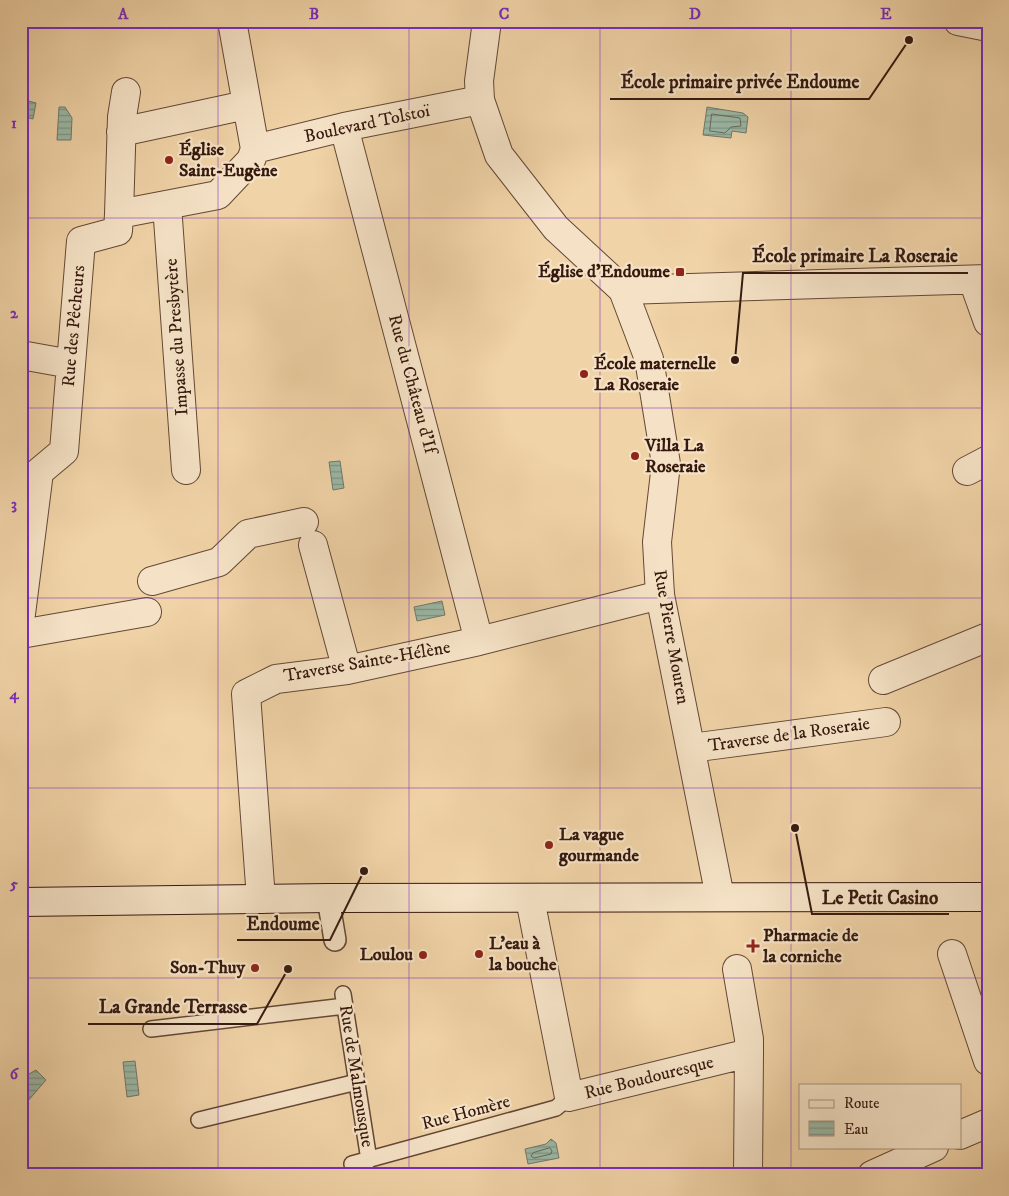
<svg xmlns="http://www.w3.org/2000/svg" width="1009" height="1196" viewBox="0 0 1009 1196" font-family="'IM FELL DW Pica',serif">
<defs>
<pattern id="water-rules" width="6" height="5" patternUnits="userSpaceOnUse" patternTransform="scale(1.25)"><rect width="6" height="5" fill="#9ab8a6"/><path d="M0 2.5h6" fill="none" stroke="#7e9586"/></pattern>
</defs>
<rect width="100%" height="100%" fill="#f0d3a7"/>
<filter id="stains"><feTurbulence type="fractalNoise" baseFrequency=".004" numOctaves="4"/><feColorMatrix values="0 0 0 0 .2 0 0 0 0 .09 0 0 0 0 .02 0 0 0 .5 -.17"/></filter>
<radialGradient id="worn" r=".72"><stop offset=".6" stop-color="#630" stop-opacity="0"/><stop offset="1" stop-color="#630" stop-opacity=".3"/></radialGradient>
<path fill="url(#water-rules)" stroke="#72786a" d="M 21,99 L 36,103 L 33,119 L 21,116 Z
M 59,107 L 65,107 L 72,118 L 71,140 L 57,140 Z
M 707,107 L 743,113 L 748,117 L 746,133 L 732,131 L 731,138 L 703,135 Z
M 340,461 L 344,488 L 333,490 L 329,462 Z
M 442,601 L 445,615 L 417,621 L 414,607 Z
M 135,1061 L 139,1095 L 127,1097 L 123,1062 Z
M 36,1070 L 46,1080 L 21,1109 L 21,1072 L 29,1074 Z
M 551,1139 L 556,1143 L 559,1158 L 528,1164 L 525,1149 L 546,1144 Z"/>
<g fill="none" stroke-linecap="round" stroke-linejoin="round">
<path stroke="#68685a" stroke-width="1" d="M 712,114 L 740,118 L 741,126 L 731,127 L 725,133 L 710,131 Z
M 550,1148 L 552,1151 L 551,1154 L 534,1158 L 531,1156 L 533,1153 Z"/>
<defs>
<path id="service" d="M 343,994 L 369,1160
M 151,1029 L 345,1006
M 199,1120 L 357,1082
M 355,1175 L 352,1164 L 556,1108 L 569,1097"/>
<path id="pedestrian" d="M 328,898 L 335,940"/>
<path id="minor" d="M 232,21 L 255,149
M 958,21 L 988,27
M 344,127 L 479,641
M 121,132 L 246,105
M 255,149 L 344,127 L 480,100
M 167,205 L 186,470
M 119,214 L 122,117 L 126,92
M 973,280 L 988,322
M 623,290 L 988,279
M 21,355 L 71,364
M 967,471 L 988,460
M 313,545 L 347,670
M 152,581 L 219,562 L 248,534 L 304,522
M 21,614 L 39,472 L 64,451 L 81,241 L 118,231 L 119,214 L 218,195 L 251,160 L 255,149
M 21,634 L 147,612
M 883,680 L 988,637
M 691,748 L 886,722
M 261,899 L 246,694 L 276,679 L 347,670 L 479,641 L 660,595
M 530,899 L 569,1097 L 749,1053 L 748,1175
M 952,954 L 988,1061
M 737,969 L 749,1039 L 749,1053
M 960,1135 L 988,1123
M 872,1175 L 934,1147"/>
<path id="tertiary" d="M 487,21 L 479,81 L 480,100 L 499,155 L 556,228 L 623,290 L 649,359 L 666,464 L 657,542 L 660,595 L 720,897"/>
<path id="secondary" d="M 21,902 L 328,898 L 988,897"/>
</defs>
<use href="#service" stroke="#644835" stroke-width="18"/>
<use href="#pedestrian" stroke="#644835" stroke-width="24"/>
<use href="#minor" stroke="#644835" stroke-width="30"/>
<use href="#tertiary" stroke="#644835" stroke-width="30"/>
<use href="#secondary" stroke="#35190f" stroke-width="30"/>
<use href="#service" stroke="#f5e2c6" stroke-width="15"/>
<use href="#pedestrian" stroke="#f5e2c6" stroke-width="21"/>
<use href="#minor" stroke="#f5e2c6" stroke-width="28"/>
<use href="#tertiary" stroke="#f5e2c6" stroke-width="28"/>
<use href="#secondary" stroke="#f5e2c6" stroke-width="28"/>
</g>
<path fill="none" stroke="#7b2cbf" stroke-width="1" stroke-opacity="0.55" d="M 218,21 L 218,1175M 409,21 L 409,1175M 600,21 L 600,1175M 791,21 L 791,1175M 21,218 L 988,218M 21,408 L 988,408M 21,598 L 988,598M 21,788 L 988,788M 21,978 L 988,978"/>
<g fill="#8f2418" stroke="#f5e2c6" stroke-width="2">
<circle cx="169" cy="160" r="5"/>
<rect x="675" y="267" width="10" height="10" rx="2.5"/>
<circle cx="584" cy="374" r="5"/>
<circle cx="635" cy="456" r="5"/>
<circle cx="549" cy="845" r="5"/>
<path d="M750.5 938.5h5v5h5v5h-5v5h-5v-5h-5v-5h5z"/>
<circle cx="479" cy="954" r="5"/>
<circle cx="423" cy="955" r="5"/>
<circle cx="255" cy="968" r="5"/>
</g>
<g text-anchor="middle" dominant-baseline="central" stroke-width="4.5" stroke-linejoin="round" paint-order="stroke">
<g font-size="18" fill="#35190f" stroke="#f5e2c6">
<text transform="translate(367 124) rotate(-12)">Boulevard Tolstoï</text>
<text transform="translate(74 326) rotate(-85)">Rue des Pêcheurs</text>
<text transform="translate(177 337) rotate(-94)">Impasse du Presbytère</text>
<text transform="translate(412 384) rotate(75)">Rue du Château d'If</text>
<text transform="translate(671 637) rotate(80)">Rue Pierre Mouren</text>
<text transform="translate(367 662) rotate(-10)">Traverse Sainte-Hélène</text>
<text transform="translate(789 735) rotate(-8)">Traverse de la Roseraie</text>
<text transform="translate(356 1076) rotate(81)">Rue de Malmousque</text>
<text transform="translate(649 1078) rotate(-14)">Rue Boudouresque</text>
<text transform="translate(466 1113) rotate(-15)">Rue Homère</text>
</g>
<g font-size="18" font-weight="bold" fill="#35190f" stroke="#f5e2c6" text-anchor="start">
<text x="179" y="150">Église<tspan x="179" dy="21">Saint-Eugène</tspan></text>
<text x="670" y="272" text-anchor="end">Église d'Endoume</text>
<text x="594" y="364">École maternelle<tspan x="594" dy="21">La Roseraie</tspan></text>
<text x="645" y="446">Villa La<tspan x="645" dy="21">Roseraie</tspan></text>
<text x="559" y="835">La vague<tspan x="559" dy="21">gourmande</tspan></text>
<text x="763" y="936">Pharmacie de<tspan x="763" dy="21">la corniche</tspan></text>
<text x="489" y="944">L'eau à<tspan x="489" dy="21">la bouche</tspan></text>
<text x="413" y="955" text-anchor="end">Loulou</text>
<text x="245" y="968" text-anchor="end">Son-Thuy</text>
</g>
</g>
<path fill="none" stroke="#35190f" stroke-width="2" d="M909 40L869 99H610M735 360L743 273H968M795 828L812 914H949M364 871L330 940H237M288 969L257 1024H88"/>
<g fill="#35190f" stroke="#f5e2c6" stroke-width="2">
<circle cx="909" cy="40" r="5"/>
<circle cx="735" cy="360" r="5"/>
<circle cx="795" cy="828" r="5"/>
<circle cx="364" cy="871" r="5"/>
<circle cx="288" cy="969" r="5"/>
</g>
<g font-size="19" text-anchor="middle" font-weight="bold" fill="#35190f" stroke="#f5e2c6" stroke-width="4.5" stroke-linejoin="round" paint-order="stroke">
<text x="740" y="88">École primaire privée Endoume</text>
<text x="855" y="262">École primaire La Roseraie</text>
<text x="880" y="904">Le Petit Casino</text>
<text x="283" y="930">Endoume</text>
<text x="173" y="1013">La Grande Terrasse</text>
</g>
<rect width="1009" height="1196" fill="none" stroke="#f0d3a7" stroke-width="55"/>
<rect x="799" y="1084" width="162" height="65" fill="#f5e2c6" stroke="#a8927d"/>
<rect x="809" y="1100" width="25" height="8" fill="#f5e2c6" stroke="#a8927d"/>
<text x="844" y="1108" font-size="15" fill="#35190f">Route</text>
<rect x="809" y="1121" width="25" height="15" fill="url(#water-rules)" stroke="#a8927d"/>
<text x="844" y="1134" font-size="15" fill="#35190f">Eau</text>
<rect x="28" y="28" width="954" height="1140" fill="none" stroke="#7b2cbf" stroke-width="2"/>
<g font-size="16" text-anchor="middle" font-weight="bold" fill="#7b2cbf">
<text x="123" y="19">A</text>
<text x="314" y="19">B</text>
<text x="504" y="19">C</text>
<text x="695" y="19">D</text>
<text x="886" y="19">E</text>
<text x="14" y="128">1</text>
<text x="14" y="318">2</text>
<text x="14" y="509">3</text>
<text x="14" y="699">4</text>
<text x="14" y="889">5</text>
<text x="14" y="1079">6</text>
</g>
<rect width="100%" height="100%" filter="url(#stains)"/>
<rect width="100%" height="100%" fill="url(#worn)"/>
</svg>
